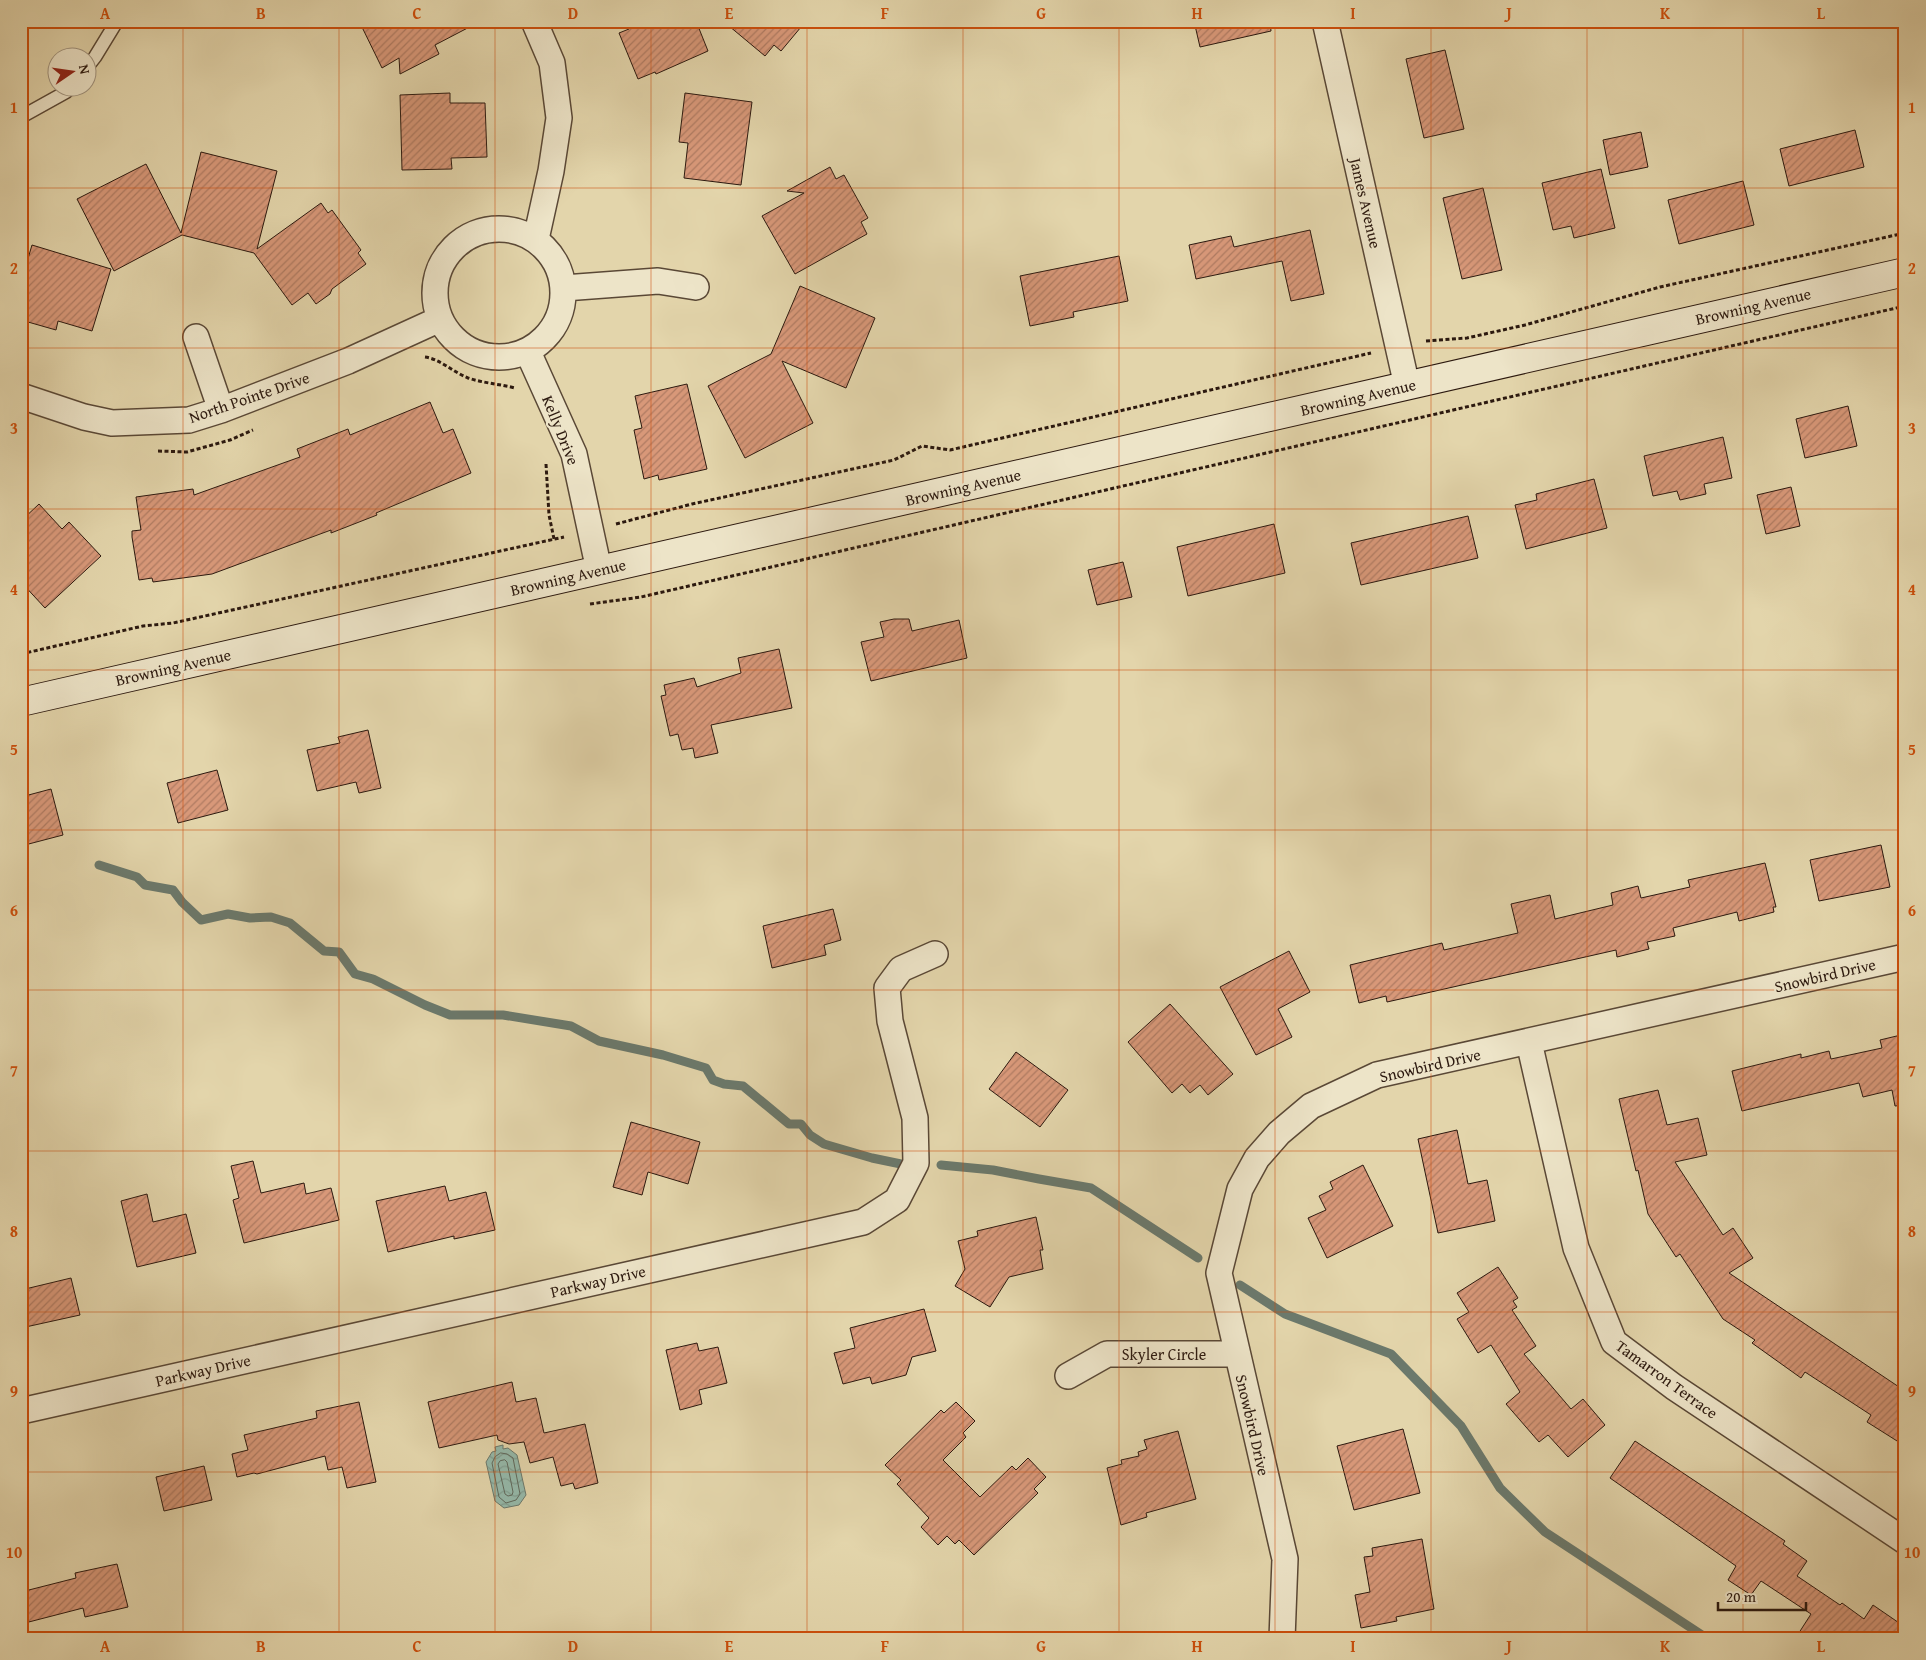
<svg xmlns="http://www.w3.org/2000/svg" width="1926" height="1660" viewBox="0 0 1926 1660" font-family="'Gentium Book Plus',serif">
<defs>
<pattern id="water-waves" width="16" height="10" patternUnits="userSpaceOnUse" patternTransform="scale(1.25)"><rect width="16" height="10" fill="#95b9aa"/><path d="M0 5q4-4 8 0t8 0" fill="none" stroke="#819e91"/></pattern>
<pattern id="building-hatch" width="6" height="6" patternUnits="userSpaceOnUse" patternTransform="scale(1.25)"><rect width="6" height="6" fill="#d89879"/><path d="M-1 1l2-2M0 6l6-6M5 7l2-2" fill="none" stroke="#af7b62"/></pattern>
</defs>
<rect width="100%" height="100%" fill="#e3d5ab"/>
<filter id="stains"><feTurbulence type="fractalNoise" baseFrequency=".004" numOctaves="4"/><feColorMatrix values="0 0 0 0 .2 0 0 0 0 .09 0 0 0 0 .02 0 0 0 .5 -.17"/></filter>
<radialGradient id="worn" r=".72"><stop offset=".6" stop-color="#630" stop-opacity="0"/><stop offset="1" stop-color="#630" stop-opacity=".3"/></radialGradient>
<path fill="url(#water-waves)" stroke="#6b796c" d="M 503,1445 L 503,1449 L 508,1448 L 517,1455 L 526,1495 L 519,1505 L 504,1508 L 495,1501 L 486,1462 L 492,1452 L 496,1451 L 495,1447 Z"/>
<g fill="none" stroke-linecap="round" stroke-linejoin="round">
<path stroke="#60695c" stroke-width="1" d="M 501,1453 L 507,1454 L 513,1458 L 520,1494 L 516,1500 L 506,1503 L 499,1497 L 492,1463 L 495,1457 Z
M 505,1460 L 507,1462 L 513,1492 L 512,1495 L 508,1496 L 505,1494 L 498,1464 L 500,1461 Z"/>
<path stroke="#6b796c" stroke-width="9" d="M 99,865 L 137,877 L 145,885 L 173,890 L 182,902 L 201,920 L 228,914 L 250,918 L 271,917 L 290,923 L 324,951 L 339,952 L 355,974 L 373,979 L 425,1005 L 450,1015 L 503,1015 L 571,1026 L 599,1041 L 663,1055 L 706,1068 L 713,1080 L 724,1084 L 743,1086 L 789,1124 L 801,1124 L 810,1135 L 824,1144 L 872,1158 L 901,1164
M 941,1165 L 993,1170 L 1039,1179 L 1091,1188 L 1198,1258
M 1240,1285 L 1285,1314 L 1391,1354 L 1461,1426 L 1500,1488 L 1545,1532 L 1708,1639"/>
</g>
<path fill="url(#building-hatch)" stroke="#2c190f" d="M 359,21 L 481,21 L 435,45 L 439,54 L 400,74 L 399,58 L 382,68 Z
M 626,21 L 696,21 L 708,51 L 656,74 L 655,72 L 638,79 L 619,33 L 629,29 Z
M 723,21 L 806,21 L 781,51 L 774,45 L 765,56 Z
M 1194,21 L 1270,21 L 1271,31 L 1200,47 Z
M 1445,50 L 1464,129 L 1424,138 L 1406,59 Z
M 450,93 L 450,103 L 485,103 L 487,157 L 451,158 L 452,169 L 402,170 L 400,95 Z
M 685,93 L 752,102 L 741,185 L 684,178 L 688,143 L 679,142 Z
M 1855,130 L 1864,167 L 1789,186 L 1780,149 Z
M 1641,132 L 1648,167 L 1610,175 L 1603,140 Z
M 201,152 L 277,171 L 257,249 L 321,203 L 328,213 L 332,210 L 361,250 L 358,253 L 366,264 L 332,289 L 330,294 L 316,304 L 308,293 L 292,305 L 254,253 L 182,235 L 114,271 L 77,199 L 146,164 L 181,233 Z
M 830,167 L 836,179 L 844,175 L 868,218 L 861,222 L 867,234 L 795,274 L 762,216 L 804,193 L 787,191 Z
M 1601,169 L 1615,228 L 1574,238 L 1571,226 L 1553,230 L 1542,183 Z
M 1743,181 L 1754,225 L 1679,244 L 1668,200 Z
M 1483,188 L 1502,270 L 1462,279 L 1443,198 Z
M 1310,230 L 1324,294 L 1291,301 L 1282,261 L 1196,279 L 1189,245 L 1231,236 L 1234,247 Z
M 32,245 L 111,269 L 92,331 L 58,321 L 56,330 L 21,320 L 21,282 Z
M 1119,256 L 1128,301 L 1073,312 L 1074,317 L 1030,326 L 1020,276 Z
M 800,286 L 875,318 L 846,388 L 782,361 L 813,423 L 745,458 L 708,386 L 771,354 Z
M 687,384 L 707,469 L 659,480 L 658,475 L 644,479 L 634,430 L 642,428 L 635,396 Z
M 430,402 L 443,433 L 453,429 L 471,473 L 376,513 L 377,515 L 331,533 L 331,530 L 212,574 L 153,582 L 152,578 L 139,580 L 132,537 L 132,531 L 141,530 L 136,497 L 193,489 L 194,495 L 300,457 L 297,449 L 348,429 L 350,435 Z
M 1848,406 L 1857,446 L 1805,458 L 1796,419 Z
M 1723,437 L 1732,478 L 1704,484 L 1706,494 L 1680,500 L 1677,491 L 1653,496 L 1644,456 Z
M 1594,479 L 1607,528 L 1526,549 L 1515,505 L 1537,500 L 1536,494 Z
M 1791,487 L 1800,526 L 1766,534 L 1757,495 Z
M 39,504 L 62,529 L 69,522 L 101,556 L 45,608 L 21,582 L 21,521 Z
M 1468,516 L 1478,558 L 1361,585 L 1351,543 Z
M 1274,524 L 1285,573 L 1188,596 L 1177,547 Z
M 1123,562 L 1132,597 L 1097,605 L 1088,570 Z
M 894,619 L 909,619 L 912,631 L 959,620 L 967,658 L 871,681 L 861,642 L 884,637 L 880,622 Z
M 779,649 L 792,708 L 711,725 L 718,753 L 695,758 L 693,748 L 682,750 L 678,734 L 670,736 L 661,696 L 666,695 L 664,685 L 694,678 L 697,687 L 741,673 L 738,658 Z
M 368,730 L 381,788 L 359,793 L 356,782 L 317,791 L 307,750 L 340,743 L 338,737 Z
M 217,770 L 228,810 L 178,823 L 167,783 Z
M 51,789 L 63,835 L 21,846 L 21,797 Z
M 1881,845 L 1890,887 L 1819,901 L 1810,860 Z
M 1765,863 L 1776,907 L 1773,907 L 1774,912 L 1739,921 L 1737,912 L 1673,928 L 1675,936 L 1647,942 L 1649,949 L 1617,957 L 1616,950 L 1387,1002 L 1386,996 L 1359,1003 L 1350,965 L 1442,943 L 1444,950 L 1518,933 L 1511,904 L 1550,895 L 1555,919 L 1613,905 L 1611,893 L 1638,886 L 1641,898 L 1690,887 L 1688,880 Z
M 833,909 L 841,940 L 824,945 L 826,955 L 772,968 L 763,926 Z
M 1289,951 L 1310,992 L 1278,1009 L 1292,1037 L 1256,1055 L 1220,987 Z
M 1170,1004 L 1233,1074 L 1208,1095 L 1200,1085 L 1190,1093 L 1182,1084 L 1172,1093 L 1128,1042 Z
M 1905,1034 L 1905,1105 L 1895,1106 L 1892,1090 L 1863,1097 L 1859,1083 L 1742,1111 L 1732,1071 L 1801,1054 L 1801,1058 L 1829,1051 L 1831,1059 L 1882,1048 L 1880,1040 Z
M 1016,1052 L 1068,1090 L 1040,1127 L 989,1089 Z
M 1658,1090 L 1667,1125 L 1698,1118 L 1707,1155 L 1675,1162 L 1723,1235 L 1733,1228 L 1753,1258 L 1729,1273 L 1905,1391 L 1905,1446 L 1867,1422 L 1871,1415 L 1805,1372 L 1801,1378 L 1752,1343 L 1755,1340 L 1723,1319 L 1680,1254 L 1676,1257 L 1648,1214 L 1638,1170 L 1636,1171 L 1619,1099 Z
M 631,1122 L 700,1142 L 688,1184 L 648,1172 L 642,1195 L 613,1187 Z
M 1457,1130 L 1468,1184 L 1487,1180 L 1495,1221 L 1438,1233 L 1418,1139 Z
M 253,1161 L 261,1193 L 304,1183 L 306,1194 L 331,1188 L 339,1220 L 244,1243 L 233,1200 L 239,1198 L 231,1166 Z
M 1363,1165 L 1393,1226 L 1327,1258 L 1308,1218 L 1326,1210 L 1319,1196 L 1333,1189 L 1330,1182 Z
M 445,1186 L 449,1201 L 486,1192 L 495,1230 L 454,1239 L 454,1236 L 388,1252 L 376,1201 Z
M 147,1194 L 153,1222 L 186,1214 L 196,1253 L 137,1267 L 121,1201 Z
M 1036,1217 L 1043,1250 L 1040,1250 L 1043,1269 L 1009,1277 L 990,1307 L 955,1286 L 965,1269 L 958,1241 L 978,1236 L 977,1231 Z
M 1498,1267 L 1518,1298 L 1513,1301 L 1517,1307 L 1512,1310 L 1536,1346 L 1524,1354 L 1571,1409 L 1583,1399 L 1605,1425 L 1568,1457 L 1548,1435 L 1539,1442 L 1506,1404 L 1520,1392 L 1491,1345 L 1478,1353 L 1457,1319 L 1469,1312 L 1457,1293 Z
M 71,1278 L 80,1315 L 21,1328 L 21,1290 Z
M 924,1309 L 936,1351 L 912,1357 L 906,1375 L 872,1384 L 870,1377 L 843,1384 L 834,1353 L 855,1348 L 850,1328 Z
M 697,1343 L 699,1351 L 718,1347 L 727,1383 L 699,1390 L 702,1404 L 680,1410 L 666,1350 Z
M 512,1382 L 516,1402 L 536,1398 L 544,1433 L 585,1424 L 598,1483 L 575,1489 L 573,1483 L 561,1486 L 553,1457 L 530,1463 L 524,1442 L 509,1444 L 498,1440 L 497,1435 L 439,1448 L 428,1402 Z
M 359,1402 L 376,1482 L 347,1488 L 342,1467 L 328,1470 L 325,1456 L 257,1474 L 254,1473 L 237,1477 L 232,1454 L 248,1450 L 244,1435 L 317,1418 L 316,1411 Z
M 956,1402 L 975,1421 L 963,1433 L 966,1437 L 943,1460 L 980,1497 L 1012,1466 L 1016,1470 L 1028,1458 L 1046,1477 L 1034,1489 L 1038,1493 L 974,1555 L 959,1540 L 955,1544 L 947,1536 L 938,1545 L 921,1527 L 929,1518 L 897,1484 L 901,1480 L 885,1465 L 941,1410 L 944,1413 Z
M 1403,1429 L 1420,1493 L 1354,1510 L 1337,1446 Z
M 1178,1431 L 1196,1499 L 1146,1513 L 1147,1517 L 1121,1525 L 1107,1468 L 1122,1464 L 1121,1460 L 1139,1456 L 1138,1452 L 1147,1449 L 1144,1440 Z
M 1635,1441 L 1785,1541 L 1783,1544 L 1807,1561 L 1797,1576 L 1840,1605 L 1842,1603 L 1864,1619 L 1873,1605 L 1905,1627 L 1905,1639 L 1795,1639 L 1811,1614 L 1761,1581 L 1751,1595 L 1728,1580 L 1736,1566 L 1610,1478 Z
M 204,1466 L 212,1500 L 164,1511 L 156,1477 Z
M 1422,1539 L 1434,1609 L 1396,1617 L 1397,1621 L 1361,1628 L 1355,1595 L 1370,1592 L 1364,1557 L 1373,1556 L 1372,1548 Z
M 117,1564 L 128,1607 L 85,1617 L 83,1608 L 21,1624 L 21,1592 L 76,1578 L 75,1573 Z"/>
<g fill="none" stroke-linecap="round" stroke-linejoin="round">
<defs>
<path id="lane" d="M 88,66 L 95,57 L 117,21
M 21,117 L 66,92 L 70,88"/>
<path id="street" d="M 534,21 L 552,63 L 559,118 L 551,171 L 536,239
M 1325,21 L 1407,386
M435 293a64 64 0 1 1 128 0a64 64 0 1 1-128 0Z
M 564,288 L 658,281 L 696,287
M 196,337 L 221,410
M 528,352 L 574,454 L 599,570
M 21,396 L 84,417 L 112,423 L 189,420 L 221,410 L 348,361 L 440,319
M 1529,1042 L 1576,1248 L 1614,1342 L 1674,1387 L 1905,1541
M 1068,1376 L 1107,1354 L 1237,1354
M 21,1411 L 863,1222 L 897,1200 L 916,1163 L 915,1118 L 890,1021 L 887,988 L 901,969 L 935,954
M 1282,1639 L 1285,1559 L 1219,1273 L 1240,1189 L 1257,1158 L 1279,1133 L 1311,1106 L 1377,1075 L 1905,957"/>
<path id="secondary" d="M 21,702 L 1905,272"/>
</defs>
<use href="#lane" stroke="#5a4836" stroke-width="15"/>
<use href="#street" stroke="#5a4836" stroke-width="28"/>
<use href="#secondary" stroke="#2c190f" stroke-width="30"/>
<path stroke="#2c190f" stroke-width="3" stroke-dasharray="4 2.5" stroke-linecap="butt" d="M 1426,341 L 1467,338 L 1525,325 L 1660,287 L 1905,233
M 425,357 C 440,359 453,372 468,378 C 483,383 499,384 515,388
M 158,451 L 187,452 L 230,440 L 253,430
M 546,464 L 549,515 L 554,539
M 616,524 L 692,504 L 894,460 L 922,446 L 950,450 L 1371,353
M 590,604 L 641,597 L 1905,306
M 21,654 L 143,626 L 173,623 L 564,537"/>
<use href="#lane" stroke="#ede4c8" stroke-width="12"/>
<use href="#street" stroke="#ede4c8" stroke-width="25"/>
<use href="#secondary" stroke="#ede4c8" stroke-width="28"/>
</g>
<path fill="none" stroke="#cc4f0c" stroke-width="1" stroke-opacity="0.55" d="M 183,21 L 183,1639M 339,21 L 339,1639M 495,21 L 495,1639M 651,21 L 651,1639M 807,21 L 807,1639M 963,21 L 963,1639M 1119,21 L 1119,1639M 1275,21 L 1275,1639M 1431,21 L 1431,1639M 1587,21 L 1587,1639M 1743,21 L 1743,1639M 21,188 L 1905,188M 21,348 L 1905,348M 21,509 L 1905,509M 21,670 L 1905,670M 21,830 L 1905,830M 21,990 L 1905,990M 21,1151 L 1905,1151M 21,1312 L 1905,1312M 21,1472 L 1905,1472"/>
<g text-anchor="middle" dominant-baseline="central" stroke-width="4.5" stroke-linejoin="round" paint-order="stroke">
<g font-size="16" fill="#2c190f" stroke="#ede4c8">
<text transform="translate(1366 203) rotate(77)">James Avenue</text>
<text transform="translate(1753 306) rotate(-13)">Browning Avenue</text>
<text transform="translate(249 397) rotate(-19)">North Pointe Drive</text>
<text transform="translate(1358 397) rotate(-13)">Browning Avenue</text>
<text transform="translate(561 430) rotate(68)">Kelly Drive</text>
<text transform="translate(963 487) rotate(-13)">Browning Avenue</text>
<text transform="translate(568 577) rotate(-13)">Browning Avenue</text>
<text transform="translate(173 667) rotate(-13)">Browning Avenue</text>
<text transform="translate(1825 975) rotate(-13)">Snowbird Drive</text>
<text transform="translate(1430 1065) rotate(-13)">Snowbird Drive</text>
<text transform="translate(598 1281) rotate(-13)">Parkway Drive</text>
<text x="1164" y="1354">Skyler Circle</text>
<text transform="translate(203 1370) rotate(-13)">Parkway Drive</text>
<text transform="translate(1667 1379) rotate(36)">Tamarron Terrace</text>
<text transform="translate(1253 1425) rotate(77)">Snowbird Drive</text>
</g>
</g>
<rect width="1926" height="1660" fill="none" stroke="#e3d5ab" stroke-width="55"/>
<g transform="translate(72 72) rotate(77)"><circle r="24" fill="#ede4c8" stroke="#a0937e"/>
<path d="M0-4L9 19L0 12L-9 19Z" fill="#8f2418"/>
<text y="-8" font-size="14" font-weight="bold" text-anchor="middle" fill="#2c190f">N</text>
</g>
<path d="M1718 1602v8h88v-8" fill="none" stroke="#2c190f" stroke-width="2.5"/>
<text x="1726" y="1602" font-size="15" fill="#2c190f" stroke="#ede4c8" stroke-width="4" paint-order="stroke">20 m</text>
<rect x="28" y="28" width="1870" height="1604" fill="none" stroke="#cc4f0c" stroke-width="2"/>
<g font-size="16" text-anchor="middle" font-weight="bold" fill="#cc4f0c">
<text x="105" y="19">A</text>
<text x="261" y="19">B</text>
<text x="417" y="19">C</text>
<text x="573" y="19">D</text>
<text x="729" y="19">E</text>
<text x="885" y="19">F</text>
<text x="1041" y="19">G</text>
<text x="1197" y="19">H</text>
<text x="1353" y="19">I</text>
<text x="1509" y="19">J</text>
<text x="1665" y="19">K</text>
<text x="1821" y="19">L</text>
<text x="14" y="113">1</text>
<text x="1912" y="113">1</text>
<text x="14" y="274">2</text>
<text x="1912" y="274">2</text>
<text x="14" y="434">3</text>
<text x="1912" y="434">3</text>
<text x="14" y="595">4</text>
<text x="1912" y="595">4</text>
<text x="14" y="755">5</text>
<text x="1912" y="755">5</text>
<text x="14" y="916">6</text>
<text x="1912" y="916">6</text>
<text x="14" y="1076">7</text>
<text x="1912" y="1076">7</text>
<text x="14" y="1237">8</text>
<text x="1912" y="1237">8</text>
<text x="14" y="1397">9</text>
<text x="1912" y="1397">9</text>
<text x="14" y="1558">10</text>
<text x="1912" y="1558">10</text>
<text x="105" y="1652">A</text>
<text x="261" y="1652">B</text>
<text x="417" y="1652">C</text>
<text x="573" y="1652">D</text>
<text x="729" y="1652">E</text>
<text x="885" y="1652">F</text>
<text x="1041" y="1652">G</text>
<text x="1197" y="1652">H</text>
<text x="1353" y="1652">I</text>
<text x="1509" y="1652">J</text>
<text x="1665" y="1652">K</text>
<text x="1821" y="1652">L</text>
</g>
<rect width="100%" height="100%" filter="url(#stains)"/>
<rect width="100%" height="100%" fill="url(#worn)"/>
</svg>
